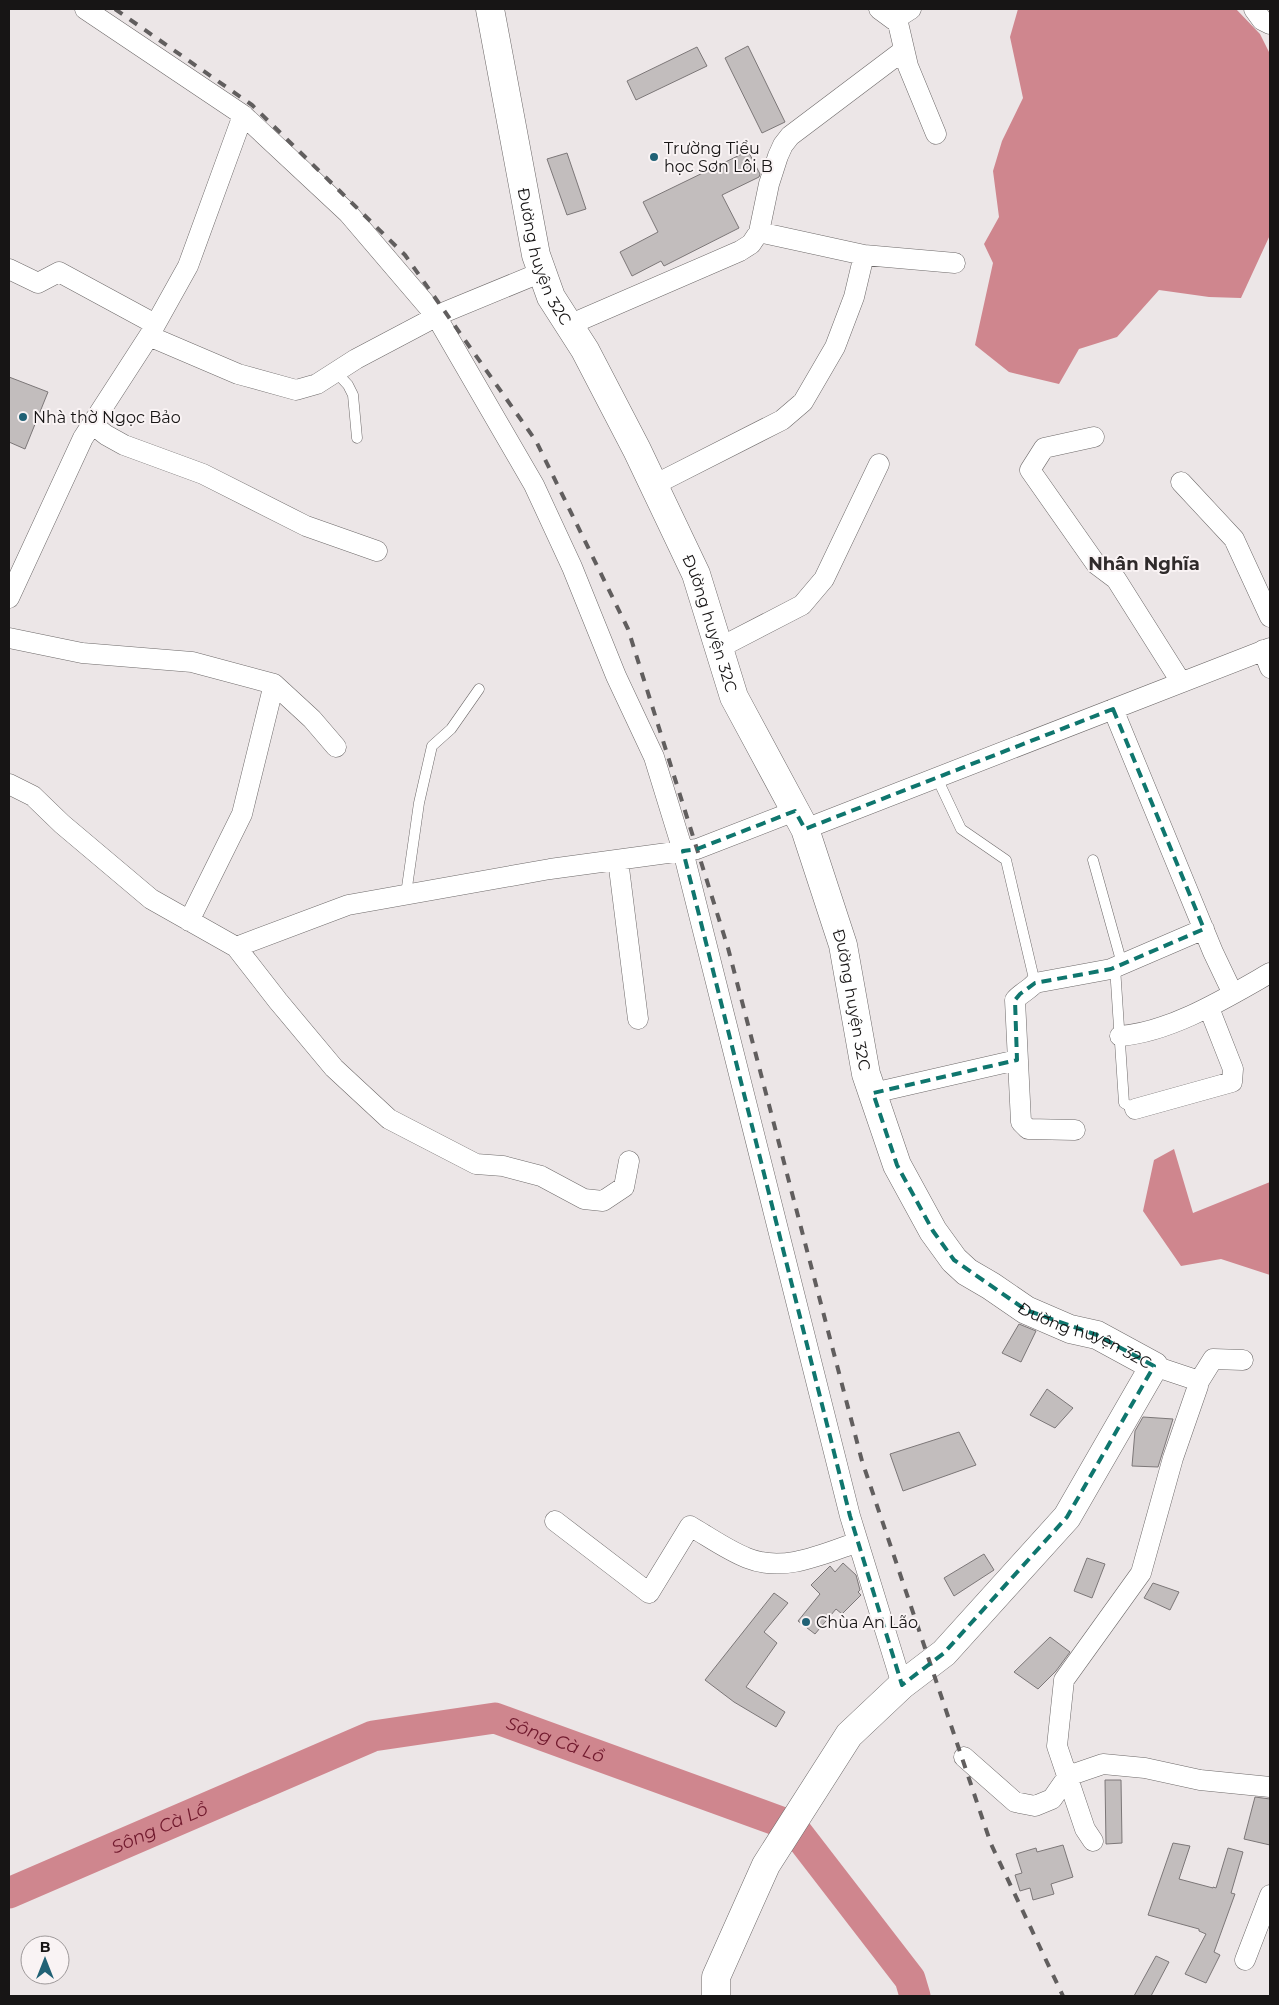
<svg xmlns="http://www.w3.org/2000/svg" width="1279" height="2005" viewBox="0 0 1279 2005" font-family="Montserrat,sans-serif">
<rect width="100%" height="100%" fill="#ece6e7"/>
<path fill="#cf868e" d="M 1018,9 L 1236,9 L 1260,34 L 1270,54 L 1270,235 L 1241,298 L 1209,297 L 1159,290 L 1117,337 L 1079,349 L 1059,384 L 1009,372 L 975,345 L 993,263 L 984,244 L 999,217 L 993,171 L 1002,141 L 1023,98 L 1010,37 Z
M 1174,1149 L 1193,1213 L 1270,1182 L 1270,1275 L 1221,1259 L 1181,1266 L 1143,1211 L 1154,1160 Z"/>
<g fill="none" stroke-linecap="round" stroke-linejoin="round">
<path stroke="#cf868e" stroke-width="31" id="s1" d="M 9,1893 L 373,1736 L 495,1718 L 792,1826 L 910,1979 L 915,1996"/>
</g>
<path fill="#c2bdbd" stroke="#7c7778" d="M 748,46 L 785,122 L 762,133 L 725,58 Z
M 697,47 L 707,66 L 636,100 L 627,81 Z
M 748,151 L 760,174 L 759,177 L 722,195 L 739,228 L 664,266 L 661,261 L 632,276 L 620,252 L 658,232 L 643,202 Z
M 567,153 L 586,209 L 567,215 L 547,159 Z
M 9,377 L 48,392 L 25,449 L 9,442 Z
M 1019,1324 L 1036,1331 L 1021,1362 L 1002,1353 Z
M 1047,1389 L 1073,1408 L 1055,1428 L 1030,1415 Z
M 1143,1417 L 1173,1419 L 1158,1467 L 1132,1466 L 1135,1431 Z
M 959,1432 L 976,1465 L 903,1491 L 890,1454 Z
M 984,1554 L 994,1570 L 954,1596 L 944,1578 Z
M 1087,1558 L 1105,1564 L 1092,1598 L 1074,1591 Z
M 843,1563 L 856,1575 L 860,1590 L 858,1592 L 861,1595 L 842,1614 L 836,1609 L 815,1634 L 798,1621 L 820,1594 L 811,1585 L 830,1566 L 835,1572 Z
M 1153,1583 L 1179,1592 L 1170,1610 L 1144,1598 Z
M 774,1593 L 788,1603 L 764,1632 L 777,1643 L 746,1687 L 785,1712 L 776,1727 L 734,1702 L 705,1680 Z
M 1050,1637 L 1070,1652 L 1056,1671 L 1038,1689 L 1014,1672 Z
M 1105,1780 L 1121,1780 L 1122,1843 L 1106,1844 Z
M 1255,1797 L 1270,1799 L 1270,1845 L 1244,1839 Z
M 1173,1843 L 1190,1846 L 1179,1879 L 1213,1888 L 1213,1887 L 1216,1888 L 1228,1848 L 1243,1852 L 1231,1893 L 1235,1894 L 1214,1952 L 1220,1955 L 1206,1983 L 1185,1974 L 1206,1934 L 1199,1931 L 1199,1929 L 1148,1915 Z
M 1063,1845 L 1073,1877 L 1051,1884 L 1054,1894 L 1033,1900 L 1030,1888 L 1020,1891 L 1015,1875 L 1022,1873 L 1016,1854 L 1036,1848 L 1037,1852 Z
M 1156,1956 L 1169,1962 L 1151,1996 L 1134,1996 Z"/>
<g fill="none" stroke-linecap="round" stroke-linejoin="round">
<defs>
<path id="lane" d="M 336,372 L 348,385 L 353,395 L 357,438
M 937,778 L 961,829 L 1006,860 L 1035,983
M 1093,860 L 1122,964
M 406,894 L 419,803 L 432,746 L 451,729 L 479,689
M 1115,967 L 1124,1103 L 1135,1109"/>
<path id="street" d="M 85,9 L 243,115 L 348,213 L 436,316 L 534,485 L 572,567 L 616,676 L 654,757 L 683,851 L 850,1516 L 902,1685
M 879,9 L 898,23 L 908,66 L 936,134
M 1254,9 L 1262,20 L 1270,24
M 894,20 L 911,9
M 759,232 L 864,255 L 955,263
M 9,269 L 38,283 L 59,272 L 155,324
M 569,325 L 740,251 L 751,244 L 759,232 L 769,184 L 778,156 L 783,145 L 790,136 L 904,50
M 149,336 L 238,374 L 296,390 L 317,384 L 356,359 L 445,312 L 542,272
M 92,424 L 106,435 L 124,445 L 203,474 L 306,526 L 377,551
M 1094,437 L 1044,448 L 1030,470 L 1096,564 L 1116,579 L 1181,682
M 1181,482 L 1234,539 L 1270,617
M 654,485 L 782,420 L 803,402 L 835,347 L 854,297 L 864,255
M 9,598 L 83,438 L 149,336 L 188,266 L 243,115
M 9,638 L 82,653 L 192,662 L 274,684 L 312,719 L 336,747
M 719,648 L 802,605 L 824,579 L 879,464
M 1263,650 L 1270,668
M 1113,709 L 1213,952 L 1233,994
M 9,784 L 33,796 L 62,824 L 151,899 L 236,947 L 278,1001 L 334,1068 L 389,1119 L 476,1164 L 503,1166 L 541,1176 L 584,1199 L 603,1201 L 624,1187 L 629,1161
M 805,829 L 1270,648
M 618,860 L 638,1019
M 189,921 L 242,814 L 274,684
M 236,947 L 348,905 L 550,869 L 697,849 L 795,811
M 1120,1036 C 1171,1032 1226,998 1270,973
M 873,1093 L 1017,1060
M 1135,1109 L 1232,1082 L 1233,1069 L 1209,1008
M 1075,1130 L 1028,1129 L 1021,1122 L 1015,1000 C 1021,993 1029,990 1035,983 L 1111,969 L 1204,929
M 1198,1383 L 1213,1359 L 1243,1360
M 555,1521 L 649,1593 L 690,1526 C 709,1537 727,1550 747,1558 C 784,1573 823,1554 858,1542
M 964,1757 L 1015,1802 L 1035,1806 L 1052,1799 L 1068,1776 L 1103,1764 L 1145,1768 L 1200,1780 L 1270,1787
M 1093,1841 L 1085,1829 L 1057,1746 L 1064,1680 L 1141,1573 L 1173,1458 L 1198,1386 L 1196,1380 L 1154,1366
M 1245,1960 L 1270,1895"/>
<g id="secondary">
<path id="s2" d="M 490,9 L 536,255 L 551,297 L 585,350 L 637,450 L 696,574 L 734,697 L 805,829 L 843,945 L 866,1074 L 897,1165 L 933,1231 L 954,1260 L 967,1272 L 991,1286 L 1026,1310 L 1070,1329 L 1097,1335 L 1154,1366 L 1067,1517 L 944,1653 L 902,1685 L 849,1735 L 766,1865 L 716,1977 L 716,1996"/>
</g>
</defs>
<use href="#lane" stroke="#6d6969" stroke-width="11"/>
<use href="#street" stroke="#6d6969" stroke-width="21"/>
<use href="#secondary" stroke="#6d6969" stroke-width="29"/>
<use href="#lane" stroke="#fff" stroke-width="10"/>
<use href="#street" stroke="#fff" stroke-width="20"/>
<use href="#secondary" stroke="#fff" stroke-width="28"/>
<path stroke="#615e5e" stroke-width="4" stroke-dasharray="9 9" stroke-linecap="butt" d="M 115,9 L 252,105 L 405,255 L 536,441 L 628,629 L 728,948 L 862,1461 L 991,1844 L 1063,1996"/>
</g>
<path fill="none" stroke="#0f766e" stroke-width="4" stroke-dasharray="10 6" stroke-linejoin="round" d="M 1113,709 L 1204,929 L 1111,969 L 1035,983 L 1020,994 L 1015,1000 L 1017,1060 L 873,1093 L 897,1165 L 933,1231 L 954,1260 L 1026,1310 L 1097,1335 L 1154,1366 L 1067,1517 L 944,1653 L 902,1685 L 850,1516 L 683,851 L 697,849 L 795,811 L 805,829 Z"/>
<g fill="#206175" stroke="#f9f3f4" stroke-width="2">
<circle cx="654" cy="157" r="5"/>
<circle cx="23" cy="417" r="5"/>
<circle cx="806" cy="1622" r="5"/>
</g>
<g text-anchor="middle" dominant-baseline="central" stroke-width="4" stroke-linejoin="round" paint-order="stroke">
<g font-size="16" fill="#171515" stroke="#f9f3f4" text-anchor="start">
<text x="664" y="148">Trường Tiểu<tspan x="664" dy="18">học Sơn Lôi B</tspan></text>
<text x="33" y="417">Nhà thờ Ngọc Bảo</text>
<text x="816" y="1622">Chùa An Lão</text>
</g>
<g font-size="16" fill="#171515" stroke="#f9f3f4">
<text stroke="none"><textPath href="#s2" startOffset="254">Đường huyện 32C</textPath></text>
<text stroke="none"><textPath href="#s2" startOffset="659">Đường huyện 32C</textPath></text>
<text stroke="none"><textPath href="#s2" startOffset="1064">Đường huyện 32C</textPath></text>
<text stroke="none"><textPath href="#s2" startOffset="1499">Đường huyện 32C</textPath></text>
</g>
<g font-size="18" font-weight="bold" fill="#2f2b2b" stroke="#f9f3f4">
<text x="1144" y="564">Nhân Nghĩa</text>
</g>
<g font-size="18" font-style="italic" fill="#70192d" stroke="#f9f3f4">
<text stroke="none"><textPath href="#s1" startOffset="584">Sông Cà Lồ</textPath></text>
<text stroke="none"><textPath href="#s1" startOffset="164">Sông Cà Lồ</textPath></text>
</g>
</g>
<rect width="1279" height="2005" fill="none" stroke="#171515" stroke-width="20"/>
<g transform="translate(45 1960)"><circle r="24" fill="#f9f3f4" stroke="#9f9a9b"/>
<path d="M0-4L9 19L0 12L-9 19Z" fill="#206175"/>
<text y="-8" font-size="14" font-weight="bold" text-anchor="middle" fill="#171515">B</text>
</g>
</svg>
